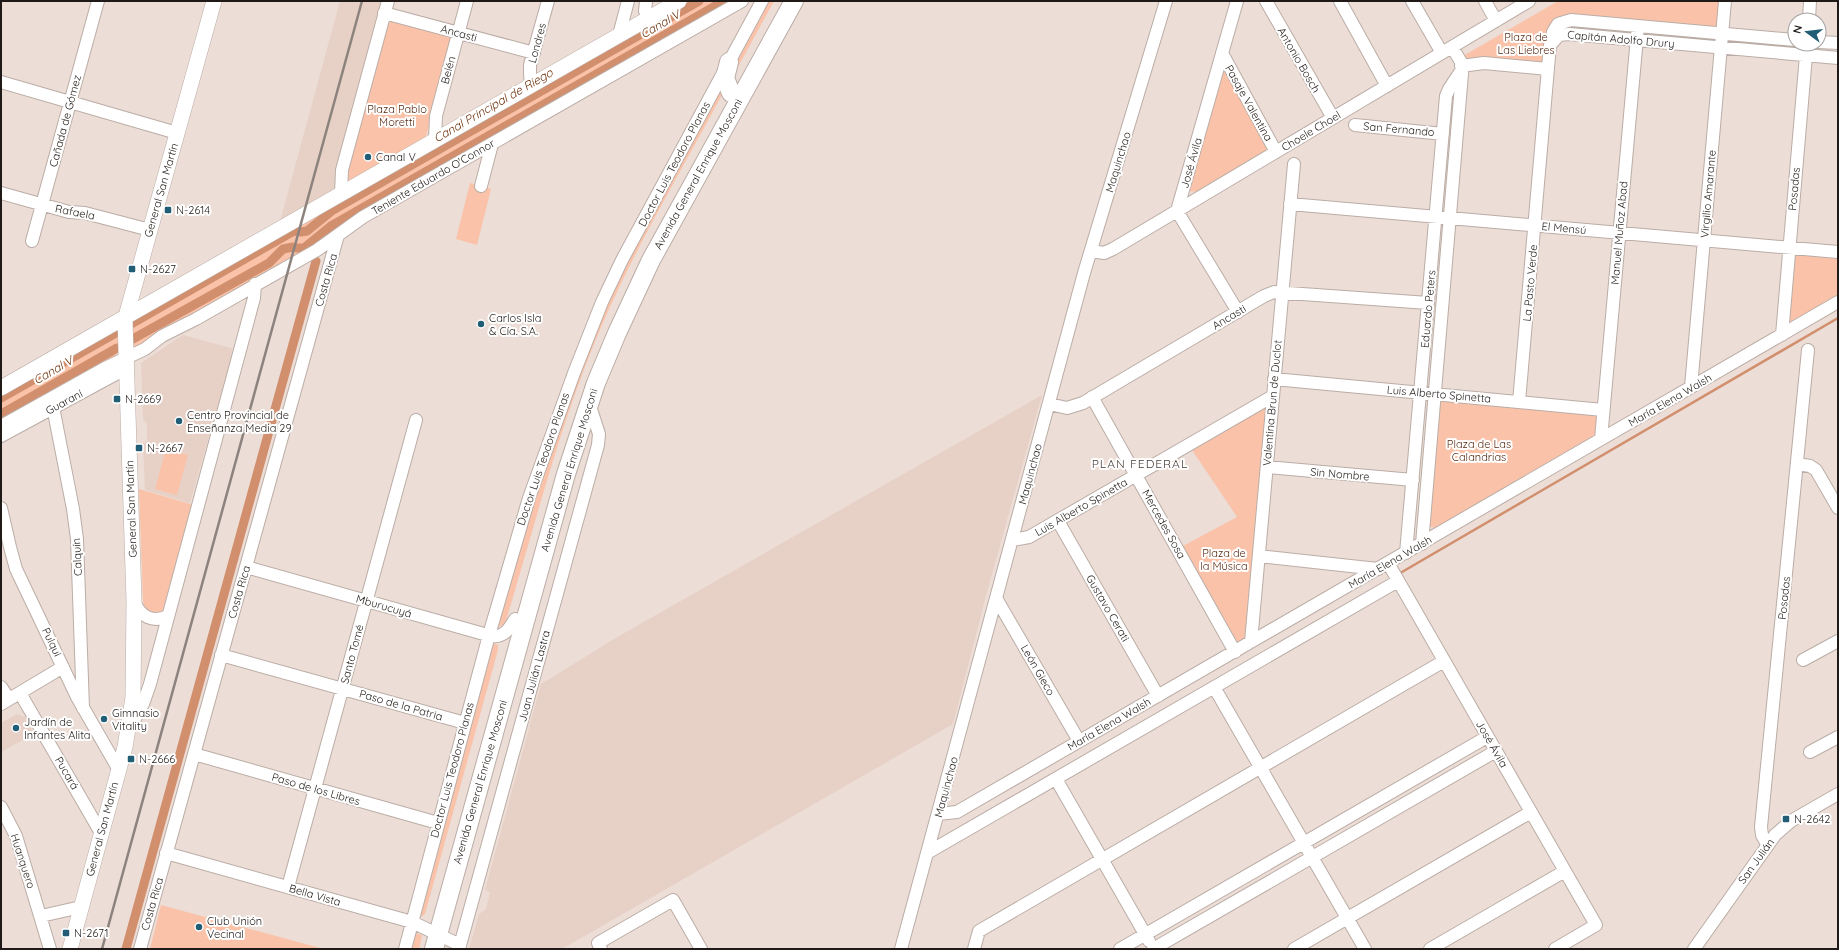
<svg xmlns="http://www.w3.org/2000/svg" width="1839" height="950" viewBox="0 0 1839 950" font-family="Quicksand,sans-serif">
<rect width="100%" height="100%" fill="#ecddd6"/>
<path fill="#e7d1c6" d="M 340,1 L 385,1 L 333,190 L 279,225 Z
M 183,335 L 231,348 L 233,352 L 190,503 L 145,490 L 143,444 L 147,441 L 147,424 L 143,419 L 141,363 Z
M 1042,395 L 987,592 L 953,724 L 562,949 L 469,949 L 479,914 L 486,909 L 490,892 L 485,890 L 541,684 L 619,636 Z
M 17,714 L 25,717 L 34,734 L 1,752 L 1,723 Z"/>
<path fill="#fac3a9" d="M 686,1 L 733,1 L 146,344 L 135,348 L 132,345 L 131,322 Z
M 766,1 L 774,1 L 732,78 L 728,72 Z
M 1558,1 L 1721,1 L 1718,26 L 1716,28 L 1570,17 L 1540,63 L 1465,59 L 1463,56 Z
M 392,21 L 449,36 L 451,38 L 427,133 L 425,138 L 348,183 L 345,178 L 388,24 Z
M 1224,67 L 1268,149 L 1266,154 L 1198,192 L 1188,191 Z
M 721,85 L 724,91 C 683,168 637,244 602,325 C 561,420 536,521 506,621 L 503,625 L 497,627 L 530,502 L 606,302 Z
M 470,183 L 491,189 L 477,245 L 456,239 Z
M 1793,254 L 1838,257 L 1838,295 L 1790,322 L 1788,322 Z
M 116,330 C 121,337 120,350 114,357 L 1,421 L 1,392 Z
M 1441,400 L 1597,415 L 1595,435 L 1435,528 L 1428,526 L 1438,403 Z
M 1268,406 L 1247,639 L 1238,643 L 1181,547 L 1237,517 L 1190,447 Z
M 166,449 L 188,455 L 177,495 L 155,489 Z
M 139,489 L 194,505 L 167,606 L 163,612 L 152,614 L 145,609 L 143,601 Z
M 493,643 L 498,645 L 498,650 L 425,914 L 421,917 L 420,916 Z
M 161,905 L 324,949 L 150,949 Z
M 415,933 L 422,935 L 419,949 L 409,949 Z"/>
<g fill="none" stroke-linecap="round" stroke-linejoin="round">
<path stroke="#d18f6e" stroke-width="2.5" d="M 1402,572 L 1838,318"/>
<path stroke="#d18f6e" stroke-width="9" d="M 301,232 L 307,231 L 333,210 L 699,1
M 297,248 L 304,248 L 331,226 L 724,1
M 131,324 L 292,232 L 297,231
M 131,340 L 269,263 L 283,249 L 293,247
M 1,398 L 114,334
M 1,414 L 117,348
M 126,949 L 316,261"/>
<defs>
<path id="minor" d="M 646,1 L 645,11 L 648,19
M 1237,1 L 1177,211 L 1238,312
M 1266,1 L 1333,118
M 1340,1 L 1387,86
M 1412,1 L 1442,53
M 1485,1 L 1496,21
M 384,13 L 534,53
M 1809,20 L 1810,1
M 619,35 L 628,1
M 1819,42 L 1838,43
M 1551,44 L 1559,35 L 1569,34 L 1838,58
M 1222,53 L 1276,152
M 1461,66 L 1484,63 L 1548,69
M 1,82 L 177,133
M 531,85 L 530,74 L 530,65 L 548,1
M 1355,125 L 1443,134
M 435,140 L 436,116 L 467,1
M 481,186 L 492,144
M 1,193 L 69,212 L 85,213 L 150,230
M 341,193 L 342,170 L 388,1
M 1290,204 L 1838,252
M 32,241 L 98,1
M 1091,251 L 1104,253 L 1113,249 L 1529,1
M 1782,335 L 1807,44
M 1274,379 L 1603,410
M 1691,387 L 1725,1
M 1092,397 L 1235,652
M 1519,402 L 1550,45 L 1553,32 L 1558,24 L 1571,20 L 1795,40
M 1049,404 L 1067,408 L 1083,403 L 1264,296 L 1274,292 L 1428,303
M 53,407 L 73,509 L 77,539 L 83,708
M 1,426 L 105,368 L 145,349 L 162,336 L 196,319 L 317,250 L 363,217 L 742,1
M 1,436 L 127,368
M 1601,439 L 1638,26
M 1797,464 L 1810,466 L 1816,470 L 1838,508
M 1267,467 L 1413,480
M 1,508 L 10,547 L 16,569 L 77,697 L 119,770
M 1058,521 L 1158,696
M 1012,540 L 1029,537 L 1273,396
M 1422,544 L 1462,74 L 1461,62 L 1452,47
M 1406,553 L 1446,96 L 1449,89 L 1461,71
M 1259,556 L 1378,569
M 1388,563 L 1596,925 L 1555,949
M 246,567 L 491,636 C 504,638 509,629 515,619
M 996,598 L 1079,741
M 134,601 C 140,617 153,623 168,616
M 1251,642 L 1294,164
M 221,655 L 465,723
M 1803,660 L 1838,641
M 1,687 L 9,699
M 1214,687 L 1365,949
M 20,693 L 101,833
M 1,704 L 63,667
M 131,726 L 143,704 L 150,684 L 254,298 L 255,284
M 1810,752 L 1838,737
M 194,754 L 438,823
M 1056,779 L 1149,941
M 1,807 L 16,836 L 50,949
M 938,814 L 957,812 L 1838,302
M 1767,844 L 1762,835 L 1761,827 L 1808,350
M 166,853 L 412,922 L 460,945
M 927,853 L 1398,581
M 288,887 L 416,420
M 41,916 L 81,907
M 140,949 L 338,235
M 405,949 L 489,635 L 529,498 L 574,373 L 602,302 L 622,260 L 762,1
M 459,949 L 598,445 L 599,434 L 589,403
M 601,949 L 598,943 L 673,900 L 701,949
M 901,949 L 1084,273 L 1166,1
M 974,949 L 979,931 L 1444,661
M 1120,949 L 1487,737
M 1153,949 L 1496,751
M 1294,949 L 1531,812
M 1430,949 L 1565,871
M 1694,949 L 1775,835 L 1791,821 L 1838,794"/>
<path id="major" d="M 1,388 L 679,1
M 70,949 L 125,747 L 133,697 L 134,601 L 125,320 L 214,1"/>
<path id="highway" d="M 729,62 L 725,78 L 731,93
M 434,949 L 566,474 L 596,383 L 617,333 L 651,260 L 794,1"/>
</defs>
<use href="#minor" stroke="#bbada6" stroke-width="14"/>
<use href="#major" stroke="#bbada6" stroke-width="16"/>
<use href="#highway" stroke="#bbada6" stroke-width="20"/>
<use href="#minor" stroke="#fff" stroke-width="12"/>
<use href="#major" stroke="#fff" stroke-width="15"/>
<use href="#highway" stroke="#fff" stroke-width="18"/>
<path stroke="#8d837e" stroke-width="2.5" d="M 102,949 L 362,1"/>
</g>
<g fill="#215e76" stroke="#fff" stroke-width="1.5">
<circle cx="368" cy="157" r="4"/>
<rect x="164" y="206" width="8" height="8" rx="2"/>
<rect x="128" y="265" width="8" height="8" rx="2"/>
<circle cx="481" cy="324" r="4"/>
<rect x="113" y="395" width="8" height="8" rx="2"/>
<circle cx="179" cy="421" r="4"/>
<rect x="135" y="444" width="8" height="8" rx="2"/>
<circle cx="104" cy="719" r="4"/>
<circle cx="16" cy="728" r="4"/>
<rect x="127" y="755" width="8" height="8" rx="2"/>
<rect x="1782" y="815" width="8" height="8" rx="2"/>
<circle cx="199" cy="927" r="4"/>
<rect x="62" y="929" width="8" height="8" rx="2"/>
</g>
<g text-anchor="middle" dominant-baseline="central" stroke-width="4" stroke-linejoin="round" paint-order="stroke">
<g font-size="11" fill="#1f1a17" stroke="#fff">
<text transform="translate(459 33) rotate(15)">Ancasti</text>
<text transform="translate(1621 39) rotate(5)">Capitán Adolfo Drury</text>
<text transform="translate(537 43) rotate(-75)">Londres</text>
<text transform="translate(1299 60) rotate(60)">Antonio Bosch</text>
<text transform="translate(448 70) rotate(-75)">Belén</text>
<text transform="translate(1249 103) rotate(61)">Pasaje Valentina</text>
<text transform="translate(65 121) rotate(-75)">Cañada de Gómez</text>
<text transform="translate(1399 129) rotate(5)">San Fernando</text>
<text transform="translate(1311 131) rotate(-31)">Choele Choel</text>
<text transform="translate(1118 162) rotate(-73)">Maquinchao</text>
<text transform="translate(1191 163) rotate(-74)">José Ávila</text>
<text transform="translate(674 164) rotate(-62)">Doctor Luis Teodoro Planas</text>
<text transform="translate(698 174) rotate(-61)">Avenida General Enrique Mosconi</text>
<text transform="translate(433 177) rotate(-30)">Teniente Eduardo O'Connor</text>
<text transform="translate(1794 189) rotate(-85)">Posadas</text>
<text transform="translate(161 190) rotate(-74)">General San Martín</text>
<text transform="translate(1708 194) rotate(-85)">Virgilio Amarante</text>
<text transform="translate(75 212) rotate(11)">Rafaela</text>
<text transform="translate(1564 228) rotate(5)">El Mensú</text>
<text transform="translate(1619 233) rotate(-85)">Manuel Muñoz Abad</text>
<text transform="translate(326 280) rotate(-74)">Costa Rica</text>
<text transform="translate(1530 283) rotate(-85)">La Pasto Verde</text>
<text transform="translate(1428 309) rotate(-85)">Eduardo Peters</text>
<text transform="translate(1229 317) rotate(-31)">Ancasti</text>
<text transform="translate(1439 394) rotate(5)">Luis Alberto Spinetta</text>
<text transform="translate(1670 400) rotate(-30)">María Elena Walsh</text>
<text transform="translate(64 402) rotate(-28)">Guaraní</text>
<text transform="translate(1272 403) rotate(-85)">Valentina Brun de Duclot</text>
<text transform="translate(543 459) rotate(-71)">Doctor Luis Teodoro Planas</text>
<text transform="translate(569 470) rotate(-73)">Avenida General Enrique Mosconi</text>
<text transform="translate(1030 474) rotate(-75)">Maquinchao</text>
<text transform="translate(1340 474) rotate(5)">Sin Nombre</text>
<text transform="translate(1081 507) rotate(-30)">Luis Alberto Spinetta</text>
<text transform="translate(131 509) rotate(-92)">General San Martín</text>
<text transform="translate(1164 524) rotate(61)">Mercedes Sosa</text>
<text transform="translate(77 557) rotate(-93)">Calquín</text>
<text transform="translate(1390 562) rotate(-30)">María Elena Walsh</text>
<text transform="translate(239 592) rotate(-74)">Costa Rica</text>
<text transform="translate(1784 598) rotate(-84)">Posadas</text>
<text transform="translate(384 606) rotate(16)">Mburucuyá</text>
<text transform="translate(1108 608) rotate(60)">Gustavo Cerati</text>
<text transform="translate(52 642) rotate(64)">Pulqui</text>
<text transform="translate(352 654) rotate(-75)">Santo Tomé</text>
<text transform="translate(1038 670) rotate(60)">León Gieco</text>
<text transform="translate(534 676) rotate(-75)">Juan Julián Lastra</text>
<text transform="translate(401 705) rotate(16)">Paso de la Patria</text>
<text transform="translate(1109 724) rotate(-30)">María Elena Walsh</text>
<text transform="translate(1492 744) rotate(60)">José Ávila</text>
<text transform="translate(452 770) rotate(-75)">Doctor Luis Teodoro Planas</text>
<text transform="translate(67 773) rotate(60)">Pucará</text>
<text transform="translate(480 782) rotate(-74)">Avenida General Enrique Mosconi</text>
<text transform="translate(946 787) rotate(-75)">Maquinchao</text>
<text transform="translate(316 789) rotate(16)">Paso de los Libres</text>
<text transform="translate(102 829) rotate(-75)">General San Martín</text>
<text transform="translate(23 861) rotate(72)">Huanquero</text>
<text transform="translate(1756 861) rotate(-54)">San Julián</text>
<text transform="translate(315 895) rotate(16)">Bella Vista</text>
<text transform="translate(152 904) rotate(-74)">Costa Rica</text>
</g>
<g font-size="11" fill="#572b13" stroke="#fff">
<text x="1526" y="37">Plaza de<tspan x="1526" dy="13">Las Liebres</tspan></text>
<text x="397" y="109">Plaza Pablo<tspan x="397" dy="13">Moretti</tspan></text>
<text x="1479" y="444">Plaza de Las<tspan x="1479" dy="13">Calandrias</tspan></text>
<text x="1224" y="553">Plaza de<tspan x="1224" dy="13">la Música</tspan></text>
</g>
<g font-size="11" fill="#1f1a17" stroke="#fff" text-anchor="start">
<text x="376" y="157">Canal V</text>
<text x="176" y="210">N-2614</text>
<text x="140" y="269">N-2627</text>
<text x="489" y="318">Carlos Isla<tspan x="489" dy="13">&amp; Cía. S.A.</tspan></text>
<text x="125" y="399">N-2669</text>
<text x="187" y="415">Centro Provincial de<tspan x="187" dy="13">Enseñanza Media 29</tspan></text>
<text x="147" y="448">N-2667</text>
<text x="112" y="713">Gimnasio<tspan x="112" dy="13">Vitality</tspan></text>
<text x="24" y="722">Jardín de<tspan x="24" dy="13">Infantes Alita</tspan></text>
<text x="139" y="759">N-2666</text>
<text x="1794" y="819">N-2642</text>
<text x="207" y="921">Club Unión<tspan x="207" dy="13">Vecinal</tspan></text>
<text x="74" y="933">N-2671</text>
</g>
<g font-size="12" font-style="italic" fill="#6d310b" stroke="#fff">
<text transform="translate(660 24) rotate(-30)">Canal V</text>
<text transform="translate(493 105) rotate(-30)">Canal Principal de Riego</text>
<text transform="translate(53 370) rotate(-30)">Canal V</text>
</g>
<g font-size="12" letter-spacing="1" fill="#4c403b" stroke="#fff">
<text x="1140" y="463">PLAN FEDERAL</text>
</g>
</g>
<rect width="1839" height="950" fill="none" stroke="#1f1a17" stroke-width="4"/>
<g transform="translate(1807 32) rotate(285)"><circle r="19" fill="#ffffff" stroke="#a5a3a2"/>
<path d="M0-3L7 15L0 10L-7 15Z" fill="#215e76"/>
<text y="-6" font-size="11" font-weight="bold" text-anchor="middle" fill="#1f1a17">N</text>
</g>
</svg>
